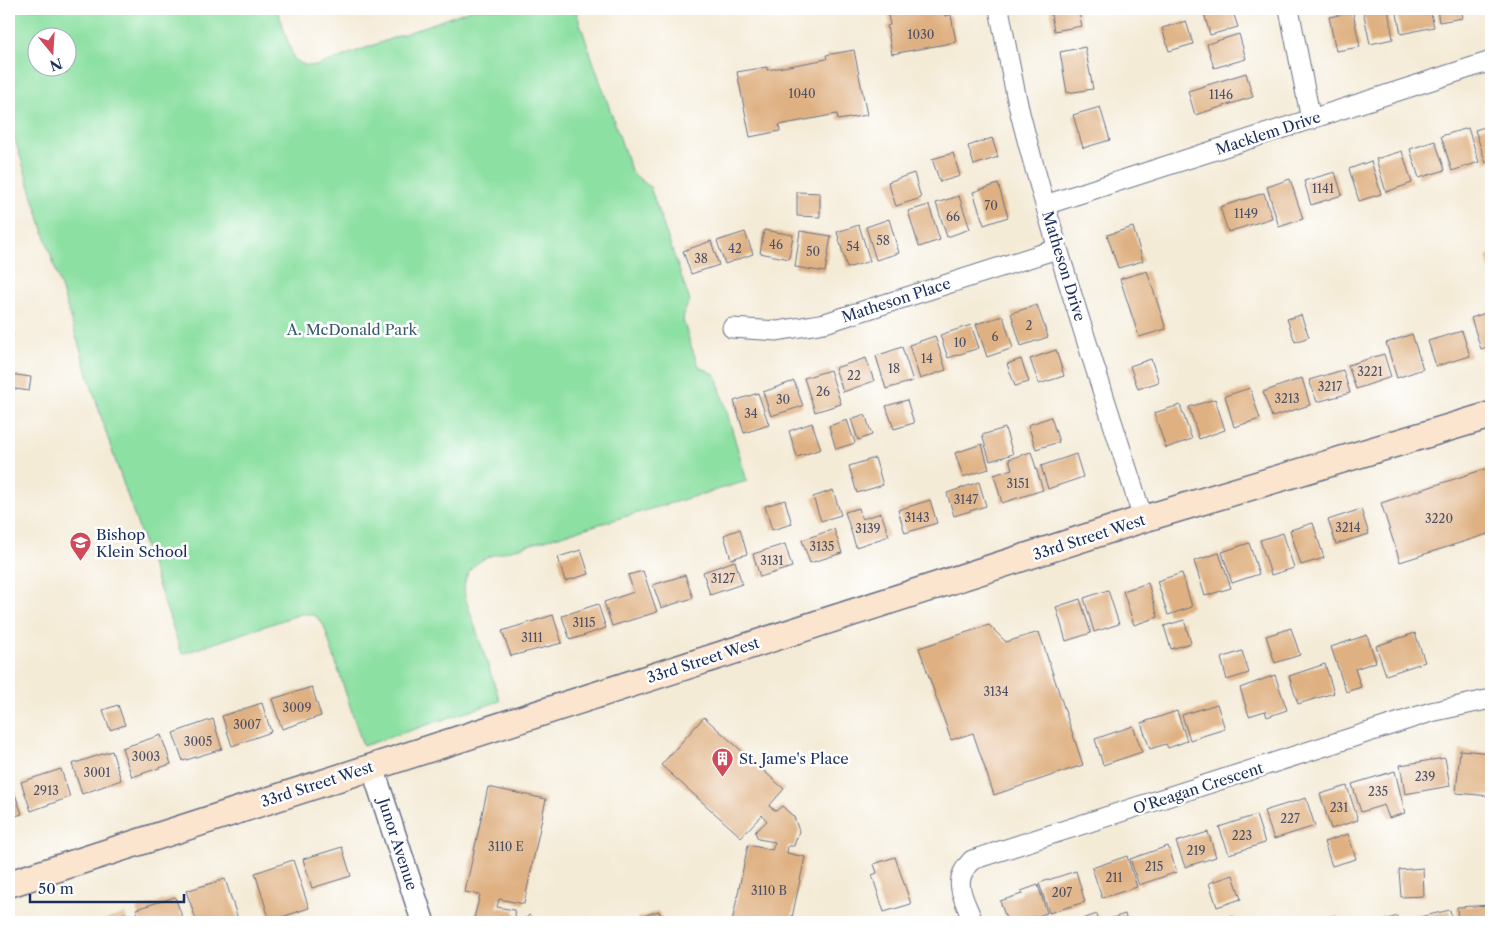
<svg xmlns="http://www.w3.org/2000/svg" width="1500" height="931" viewBox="0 0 1500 931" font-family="'Libre Caslon Text',serif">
<rect width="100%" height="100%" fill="#fff"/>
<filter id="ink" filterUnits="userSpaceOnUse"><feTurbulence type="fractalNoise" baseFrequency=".02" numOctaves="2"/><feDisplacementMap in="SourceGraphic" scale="10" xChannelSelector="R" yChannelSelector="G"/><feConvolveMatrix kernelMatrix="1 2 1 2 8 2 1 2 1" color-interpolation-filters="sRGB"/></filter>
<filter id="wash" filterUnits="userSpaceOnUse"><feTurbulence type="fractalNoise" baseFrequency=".0096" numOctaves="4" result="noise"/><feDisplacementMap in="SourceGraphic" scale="20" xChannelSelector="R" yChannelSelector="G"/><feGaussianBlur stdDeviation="1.12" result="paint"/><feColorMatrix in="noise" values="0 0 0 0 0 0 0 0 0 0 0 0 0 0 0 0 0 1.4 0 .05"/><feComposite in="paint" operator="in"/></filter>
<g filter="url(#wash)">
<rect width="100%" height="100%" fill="#f4ebd7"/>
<path fill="#8ce0a2" stroke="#548880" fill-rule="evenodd" d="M 9,9 L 277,9 L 294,59 L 304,65 L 316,66 L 473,9 L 575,9 L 632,173 L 650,187 L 690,301 L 685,309 L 683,320 L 692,349 L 699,366 L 716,375 L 747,481 L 487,557 C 469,567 462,577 465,597 L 500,701 L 363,746 L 324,626 C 318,616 313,613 301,614 L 182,654 L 109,442 L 9,120 ZM 38,38 L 68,38 L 68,68 L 38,68 Z"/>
<g id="blocks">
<path fill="#dfb182" d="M 887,9 L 944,9 L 945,16 L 951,15 L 956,42 L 892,54 L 887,26 L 890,25 Z
M 1050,9 L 1078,9 L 1082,26 L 1054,31 Z
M 1203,9 L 1232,9 L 1238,27 L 1210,35 Z
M 1388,9 L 1393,39 L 1370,44 L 1363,10 Z
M 1396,9 L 1430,9 L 1434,27 L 1401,34 Z
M 1437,9 L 1461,9 L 1463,18 L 1439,22 Z
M 1353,12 L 1360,47 L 1336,51 L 1329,17 Z
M 1186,21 L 1193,44 L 1169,51 L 1162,28 Z
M 1239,34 L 1246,59 L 1214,68 L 1207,44 Z
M 1085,47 L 1093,89 L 1067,93 L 1060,52 Z
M 854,50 L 867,115 L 838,120 L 837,114 L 779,125 L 780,131 L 750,137 L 737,72 L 767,67 L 767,70 L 827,59 L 826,55 Z
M 1246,73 L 1253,97 L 1195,115 L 1188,91 Z
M 1100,107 L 1110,140 L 1083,148 L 1073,115 Z
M 1491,125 L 1491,161 L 1486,163 L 1475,130 Z
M 1468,128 L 1479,162 L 1452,171 L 1441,136 Z
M 992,138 L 998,157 L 974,165 L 968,146 Z
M 1435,141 L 1445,170 L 1419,178 L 1410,149 Z
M 1402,151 L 1412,183 L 1386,192 L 1376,159 Z
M 953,153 L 960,176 L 940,182 L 932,159 Z
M 1371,161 L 1381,194 L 1359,201 L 1349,169 Z
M 1335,172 L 1342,195 L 1311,205 L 1304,181 Z
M 914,173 L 921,198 L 896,206 L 888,182 Z
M 1290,179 L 1303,219 L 1279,227 L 1267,187 Z
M 998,184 L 1008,217 L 984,225 L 973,192 Z
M 797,192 L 820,193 L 820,217 L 797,216 Z
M 1264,193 L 1272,218 L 1228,232 L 1220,207 Z
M 959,196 L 970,229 L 947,237 L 936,203 Z
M 929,205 L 940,240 L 919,247 L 908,211 Z
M 889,219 L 899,253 L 876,260 L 866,227 Z
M 859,225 L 870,261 L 847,268 L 837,232 Z
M 1133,227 L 1143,261 L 1118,268 L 1107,235 Z
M 764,230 L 793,235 L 789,259 L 760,253 Z
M 800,231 L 831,236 L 825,272 L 795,267 Z
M 745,232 L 753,254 L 725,264 L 717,241 Z
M 711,241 L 719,265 L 691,274 L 683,251 Z
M 1491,255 L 1491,274 L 1486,257 Z
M 1147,271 L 1166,329 L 1139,337 L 1120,279 Z
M 1037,305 L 1048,337 L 1021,346 L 1011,313 Z
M 1491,311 L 1491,346 L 1481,349 L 1471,318 Z
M 1301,315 L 1309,337 L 1295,342 L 1287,319 Z
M 1003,316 L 1013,348 L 987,357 L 976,324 Z
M 971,325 L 979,348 L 948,358 L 940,335 Z
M 1462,331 L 1470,356 L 1436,366 L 1428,341 Z
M 9,334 L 13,334 L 10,353 L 9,353 Z
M 1412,334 L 1423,369 L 1397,378 L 1386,343 Z
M 935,336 L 946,370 L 920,379 L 909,345 Z
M 902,347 L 913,381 L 886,389 L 876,356 Z
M 1056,350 L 1064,376 L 1039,384 L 1030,359 Z
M 1384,354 L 1391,377 L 1356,389 L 1348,365 Z
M 866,358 L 874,381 L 843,392 L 835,368 Z
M 1021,359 L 1029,382 L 1015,386 L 1007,364 Z
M 1151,359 L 1159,382 L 1138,389 L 1130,366 Z
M 830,370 L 841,404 L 815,412 L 804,378 Z
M 1343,370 L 1350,393 L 1317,402 L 1309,380 Z
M 9,374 L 31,377 L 29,391 L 9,388 Z
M 1302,378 L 1310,405 L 1272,417 L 1263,392 Z
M 794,381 L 803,406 L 771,416 L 763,392 Z
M 1250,388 L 1260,419 L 1234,427 L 1225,396 Z
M 758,393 L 769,425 L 744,433 L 734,401 Z
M 1215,399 L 1225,430 L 1199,439 L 1189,407 Z
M 907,400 L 914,423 L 894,429 L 886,406 Z
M 1180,405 L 1192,439 L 1166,448 L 1154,413 Z
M 865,414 L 872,435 L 858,440 L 851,419 Z
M 1051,417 L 1059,442 L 1036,449 L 1028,425 Z
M 847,420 L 855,443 L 836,449 L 829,426 Z
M 812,423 L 821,449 L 797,457 L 789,431 Z
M 1005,428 L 1013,454 L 990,461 L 982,435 Z
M 982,444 L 989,469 L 963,477 L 955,453 Z
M 1031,452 L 1043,490 L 1002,503 L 994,475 L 1012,469 L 1009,459 Z
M 1076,454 L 1083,477 L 1048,489 L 1041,466 Z
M 875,458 L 883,485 L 857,493 L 849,466 Z
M 1491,467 L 1491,533 L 1400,562 L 1381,503 Z
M 979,482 L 986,506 L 954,516 L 947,493 Z
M 833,490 L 841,515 L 821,521 L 813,497 Z
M 785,500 L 792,524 L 772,530 L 765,506 Z
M 930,500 L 937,523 L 905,533 L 898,510 Z
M 859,508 L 862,519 L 881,513 L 889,536 L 856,547 L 845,512 Z
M 1361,509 L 1369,534 L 1336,544 L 1328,520 Z
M 1313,523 L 1324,558 L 1301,565 L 1290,530 Z
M 740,529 L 747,554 L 731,559 L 724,535 Z
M 834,529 L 842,553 L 810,563 L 802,540 Z
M 1283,533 L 1294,568 L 1271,575 L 1260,540 Z
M 1249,543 L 1259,574 L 1232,583 L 1222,552 Z
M 785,544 L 792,567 L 760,577 L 753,554 Z
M 581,550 L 589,574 L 565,581 L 558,557 Z
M 1219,553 L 1231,588 L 1205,596 L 1194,561 Z
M 735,561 L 742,584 L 710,595 L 703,572 Z
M 643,571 L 657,612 L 612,626 L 604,602 L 634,592 L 628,575 Z
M 1182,573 L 1192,607 L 1168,615 L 1157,581 Z
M 685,575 L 693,598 L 661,608 L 653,585 Z
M 1148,583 L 1158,617 L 1134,625 L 1123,591 Z
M 1108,590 L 1119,624 L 1094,632 L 1084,598 Z
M 1080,599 L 1091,633 L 1066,641 L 1056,607 Z
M 598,604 L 606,628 L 570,640 L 562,616 Z
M 553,615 L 562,643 L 511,656 L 502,631 Z
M 1184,620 L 1191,643 L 1171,649 L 1164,626 Z
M 989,625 L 1006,642 L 1039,632 L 1083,765 L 994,795 L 973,733 L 951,740 L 919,648 Z
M 1291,628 L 1300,655 L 1275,663 L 1266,636 Z
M 1415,633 L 1425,662 L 1386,675 L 1376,646 Z
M 1367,635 L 1376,662 L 1355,669 L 1361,687 L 1346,692 L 1331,647 Z
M 1242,651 L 1249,673 L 1227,680 L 1221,658 Z
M 1325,664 L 1334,693 L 1298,704 L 1289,676 Z
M 1275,675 L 1287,710 L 1267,717 L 1265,711 L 1249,716 L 1240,688 Z
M 312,687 L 321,716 L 282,729 L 272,699 Z
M 262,703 L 271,732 L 232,746 L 222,716 Z
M 1217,704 L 1225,729 L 1190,740 L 1182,715 Z
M 118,705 L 125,725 L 110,730 L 103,710 Z
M 1177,711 L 1187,741 L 1168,748 L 1166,744 L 1150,749 L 1141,723 Z
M 704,717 L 784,789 L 769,806 L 776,811 L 782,806 L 794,817 L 799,831 L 794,846 L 788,846 L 787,853 L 805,857 L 791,922 L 732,922 L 748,845 L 772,850 L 775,842 L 758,839 L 755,832 L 767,821 L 762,815 L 741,837 L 661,765 Z
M 213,719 L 222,749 L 183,761 L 173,733 Z
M 1133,726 L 1142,752 L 1103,765 L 1095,739 Z
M 161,735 L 171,764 L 132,777 L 122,748 Z
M 1460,750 L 1491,753 L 1491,796 L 1456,793 Z
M 112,751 L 121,780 L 82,794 L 72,764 Z
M 1445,758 L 1450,786 L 1405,794 L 1400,765 Z
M 61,769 L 70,797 L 31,811 L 21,782 Z
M 1395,771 L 1405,813 L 1389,818 L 1384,805 L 1361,812 L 1352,784 Z
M 11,783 L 22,814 L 9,818 L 9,784 Z
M 1347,786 L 1358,820 L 1331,829 L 1320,794 Z
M 488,787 L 546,799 L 524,904 L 499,899 L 497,907 L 514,910 L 516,918 L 513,922 L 473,922 L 480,895 L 465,892 Z
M 1306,798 L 1315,826 L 1274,839 L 1264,811 Z
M 1256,815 L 1265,843 L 1229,854 L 1219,827 Z
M 1208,832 L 1216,857 L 1185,867 L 1176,842 Z
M 1348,834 L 1356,859 L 1332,866 L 1324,842 Z
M 1168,846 L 1177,872 L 1139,885 L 1130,859 Z
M 342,847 L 351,876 L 312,888 L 303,859 Z
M 1127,856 L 1137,887 L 1102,898 L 1092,868 Z
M 895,857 L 911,904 L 884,912 L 872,875 L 877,873 L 874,864 Z
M 293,860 L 309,908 L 270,921 L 255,873 Z
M 1423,868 L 1424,896 L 1401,897 L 1399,870 Z
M 1076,871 L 1085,902 L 1049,913 L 1039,883 Z
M 1233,875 L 1241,899 L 1217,907 L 1209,883 Z
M 225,879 L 239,922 L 197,922 L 186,891 Z
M 1038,885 L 1047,913 L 1018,922 L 1007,922 L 1000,901 L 1022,894 L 1021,891 Z
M 175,897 L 184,922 L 141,922 L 136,909 Z
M 1491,905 L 1491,922 L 1458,922 L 1457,907 Z
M 1450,910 L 1453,922 L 1412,922 L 1411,919 Z
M 659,911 L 663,922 L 638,922 L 637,918 Z
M 125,913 L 128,922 L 98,922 Z
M 1097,914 L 1099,922 L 1125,914 L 1127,922 L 1074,922 Z
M 529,915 L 537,922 L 523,922 Z
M 1338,916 L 1340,922 L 1320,922 Z
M 1397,916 L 1398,922 L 1380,922 Z
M 1233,917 L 1236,922 L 1225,922 Z"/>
</g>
</g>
<g filter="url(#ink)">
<use href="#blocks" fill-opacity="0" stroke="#677188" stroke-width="1"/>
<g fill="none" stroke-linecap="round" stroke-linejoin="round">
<defs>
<path id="minor" d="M 999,9 C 1006,43 1012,79 1020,113 C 1055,250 1101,384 1143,519
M 1289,9 L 1311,120
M 1045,205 L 1491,61
M 732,328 L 777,331 L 825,323 L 1057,249
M 973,922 C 964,897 950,882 972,860 L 1431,712 L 1491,699"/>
<path id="tertiary" d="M 372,766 L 423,922"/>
<path id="secondary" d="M 9,884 L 1143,519 L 1491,415"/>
</defs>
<use href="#minor" stroke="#677188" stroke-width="21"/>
<use href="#tertiary" stroke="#677188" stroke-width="25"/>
<use href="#secondary" stroke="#677188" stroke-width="29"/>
<use href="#minor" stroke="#fff" stroke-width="19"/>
<use href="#tertiary" stroke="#fff" stroke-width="22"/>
<use href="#secondary" stroke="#fce5cf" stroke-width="26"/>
</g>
</g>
<defs>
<symbol id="school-pin" viewBox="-11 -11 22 30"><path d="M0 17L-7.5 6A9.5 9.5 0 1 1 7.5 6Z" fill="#d1495b" stroke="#fff"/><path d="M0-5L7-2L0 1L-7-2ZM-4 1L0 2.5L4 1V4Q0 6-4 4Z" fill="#fff"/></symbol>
<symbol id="building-pin" viewBox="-11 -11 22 30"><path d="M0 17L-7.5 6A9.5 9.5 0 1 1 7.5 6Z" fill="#d1495b" stroke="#fff"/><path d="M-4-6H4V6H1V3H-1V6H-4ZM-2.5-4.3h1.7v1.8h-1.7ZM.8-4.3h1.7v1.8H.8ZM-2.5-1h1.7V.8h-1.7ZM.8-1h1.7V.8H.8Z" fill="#fff"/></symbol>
</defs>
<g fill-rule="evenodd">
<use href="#school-pin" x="68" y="530" width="25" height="34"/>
<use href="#building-pin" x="710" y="746" width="25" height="34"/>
</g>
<g text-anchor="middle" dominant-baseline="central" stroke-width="5" stroke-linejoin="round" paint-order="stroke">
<g font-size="12" fill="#4c5067">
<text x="921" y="34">1030</text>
<text x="802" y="93">1040</text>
<text x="1221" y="94">1146</text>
<text x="1323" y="188">1141</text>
<text x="991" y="205">70</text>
<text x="1246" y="213">1149</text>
<text x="953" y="216">66</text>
<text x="883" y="240">58</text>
<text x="776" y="244">46</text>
<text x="853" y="246">54</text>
<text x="735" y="248">42</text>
<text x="813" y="251">50</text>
<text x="701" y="258">38</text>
<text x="1029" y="325">2</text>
<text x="995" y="336">6</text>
<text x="960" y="342">10</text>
<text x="927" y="358">14</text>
<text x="894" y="368">18</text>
<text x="1370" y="371">3221</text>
<text x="854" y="375">22</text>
<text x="1330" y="386">3217</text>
<text x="823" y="391">26</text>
<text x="1287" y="398">3213</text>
<text x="783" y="399">30</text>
<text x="751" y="413">34</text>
<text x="1018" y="483">3151</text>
<text x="966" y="499">3147</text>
<text x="917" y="517">3143</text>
<text x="1439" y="518">3220</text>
<text x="1348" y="527">3214</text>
<text x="868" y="528">3139</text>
<text x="822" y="546">3135</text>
<text x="772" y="560">3131</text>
<text x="723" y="578">3127</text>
<text x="584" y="622">3115</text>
<text x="532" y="637">3111</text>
<text x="996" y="691">3134</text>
<text x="297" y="707">3009</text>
<text x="247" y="724">3007</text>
<text x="198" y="741">3005</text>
<text x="146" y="756">3003</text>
<text x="97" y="772">3001</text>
<text x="1425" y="776">239</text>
<text x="46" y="790">2913</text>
<text x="1378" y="791">235</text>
<text x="1339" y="807">231</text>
<text x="1290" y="818">227</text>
<text x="1242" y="835">223</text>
<text x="506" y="846">3110 E</text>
<text x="1196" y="850">219</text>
<text x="1154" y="866">215</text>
<text x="1114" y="877">211</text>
<text x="769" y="890">3110 B</text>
<text x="1062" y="892">207</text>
</g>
<g font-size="15" fill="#1b2f5e" stroke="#fff">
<text transform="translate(1268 133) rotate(-18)">Macklem Drive</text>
<text transform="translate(1064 266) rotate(73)">Matheson Drive</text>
<text transform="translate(896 300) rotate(-18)">Matheson Place</text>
<text transform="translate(1089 537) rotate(-18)">33rd Street West</text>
<text transform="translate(703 660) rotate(-18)">33rd Street West</text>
<text transform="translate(317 784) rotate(-18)">33rd Street West</text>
<text transform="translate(1198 788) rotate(-18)">O'Reagan Crescent</text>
<text transform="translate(398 844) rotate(72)">Junor Avenue</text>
</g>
<g font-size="15" fill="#375b6f" stroke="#fff">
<text x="352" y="329">A. McDonald Park</text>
</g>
<g font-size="15" fill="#1b2f5e" stroke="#fff" text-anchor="start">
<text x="96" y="534">Bishop<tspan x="96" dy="17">Klein School</tspan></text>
<text x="739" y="758">St. Jame's Place</text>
</g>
</g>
<rect width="1500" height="931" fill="none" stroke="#fff" stroke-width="30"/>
<g transform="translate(52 52) rotate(162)"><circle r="24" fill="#ffffff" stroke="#a4acbf"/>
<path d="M0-4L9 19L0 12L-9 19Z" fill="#d1495b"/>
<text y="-8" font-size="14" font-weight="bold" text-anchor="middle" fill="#1b2f5e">N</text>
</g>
<path d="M30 894v8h154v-8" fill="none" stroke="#1b2f5e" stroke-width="2.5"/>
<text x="38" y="894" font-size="15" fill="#1b2f5e" stroke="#ffffff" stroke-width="4" paint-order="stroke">50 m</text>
</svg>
